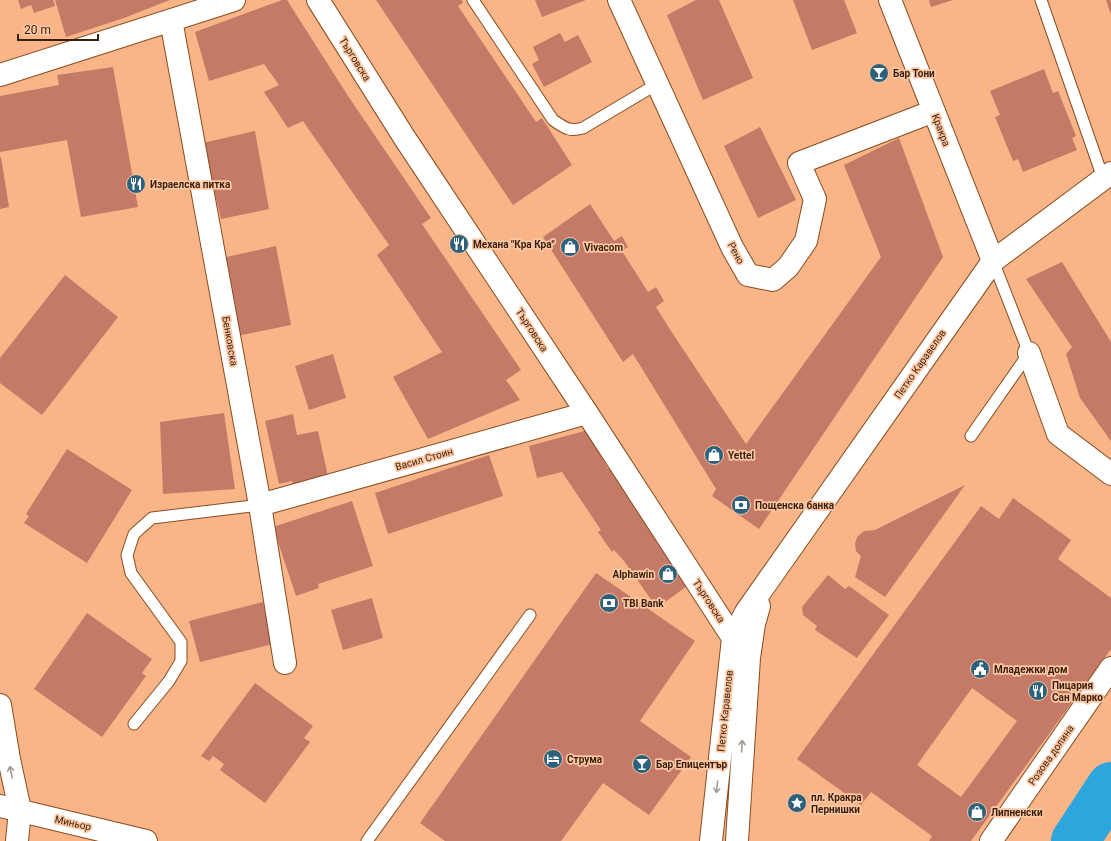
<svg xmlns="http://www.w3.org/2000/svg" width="1111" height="841" viewBox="0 0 1111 841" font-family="Roboto,sans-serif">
<rect width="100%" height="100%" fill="#f9b588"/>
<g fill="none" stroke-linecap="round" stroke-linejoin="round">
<path stroke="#2da5dd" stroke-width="48" d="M 1075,841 L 1111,786"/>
</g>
<path fill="#c57a67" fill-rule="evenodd" d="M 18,0 L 53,0 L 55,6 L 34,13 L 31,5 L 21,9 Z
M 55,0 L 170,0 L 124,18 L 66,37 Z
M 282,0 L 287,0 L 348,96 L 431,218 L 422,224 L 521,370 L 506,380 L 520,400 L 428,439 L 393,377 L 442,352 L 377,255 L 389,245 L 303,121 L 288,128 L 264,92 L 279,85 L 264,64 L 209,81 L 195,32 Z
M 376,0 L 462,0 L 463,3 L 458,6 L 536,122 L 542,118 L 572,165 L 513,205 Z
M 535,0 L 586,0 L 542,17 Z
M 696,0 L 719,0 L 753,78 L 703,100 L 667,15 Z
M 793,0 L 844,0 L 857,33 L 812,50 Z
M 929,0 L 953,0 L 931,7 Z
M 1106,0 L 1111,0 L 1111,15 Z
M 560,33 L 565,42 L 578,35 L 592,62 L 544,87 L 532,64 L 539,60 L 533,47 Z
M 113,67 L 138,207 L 81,217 L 67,140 L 0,152 L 0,96 L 59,85 L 57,75 Z
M 1044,69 L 1053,93 L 1058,91 L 1076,136 L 1072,138 L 1077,150 L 1023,172 L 1018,159 L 1013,161 L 995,117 L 1000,115 L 990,91 Z
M 760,127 L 796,200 L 758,218 L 724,146 Z
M 255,131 L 269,209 L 221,219 L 203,143 Z
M 899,138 L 943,257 L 759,529 L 712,496 L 716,489 L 633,354 L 623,362 L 543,237 L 590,204 L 614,241 L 622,236 L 628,247 L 622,251 L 648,292 L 656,287 L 664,301 L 656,307 L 669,328 L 746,444 L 881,257 L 844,165 Z
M 0,157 L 1,157 L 9,207 L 0,209 Z
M 276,246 L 291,325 L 237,336 L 222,258 Z
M 1062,262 L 1111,342 L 1111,441 L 1080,398 L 1066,354 L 1072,347 L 1026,279 Z
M 65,275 L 118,317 L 42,415 L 0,383 L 0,358 Z
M 333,354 L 346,398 L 309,410 L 295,366 Z
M 224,413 L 235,489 L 163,494 L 160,422 Z
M 293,414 L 297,435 L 318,431 L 328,476 L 293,484 L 292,481 L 279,484 L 265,421 Z
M 588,430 L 608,469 L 614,465 L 691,583 L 657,608 L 624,561 L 614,550 L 612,552 L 598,532 L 601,530 L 562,472 L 537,478 L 529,446 Z
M 67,449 L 132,490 L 87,563 L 24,523 L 29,516 L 26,514 Z
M 489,455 L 503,496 L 388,534 L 375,493 Z
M 965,485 L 885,597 L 855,577 L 861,556 L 856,551 L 855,544 L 857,537 L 864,531 L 875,530 Z
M 1013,498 L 1071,540 L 1058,559 L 1111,598 L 1111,649 L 971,841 L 929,841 L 932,836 L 871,792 L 861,805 L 797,759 L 981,506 L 999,519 ZM 972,688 L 1017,721 L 961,797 L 917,765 Z
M 352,501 L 373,566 L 318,584 L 319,588 L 296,596 L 273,527 Z
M 596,573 L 695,641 L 640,721 L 691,757 L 649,815 L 603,783 L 561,841 L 445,841 L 420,823 Z
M 828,575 L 845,589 L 849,586 L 889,615 L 857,658 L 815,630 L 817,626 L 803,615 L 802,607 Z
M 372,598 L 383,638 L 343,650 L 331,610 Z
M 263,602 L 273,644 L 200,662 L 189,621 Z
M 87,613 L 152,659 L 142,673 L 146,676 L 102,737 L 34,689 Z
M 255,683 L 313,726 L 304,738 L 310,742 L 265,803 L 220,770 L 224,764 L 213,756 L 209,761 L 201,756 Z"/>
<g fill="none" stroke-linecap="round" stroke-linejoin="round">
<defs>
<path id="lane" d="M 473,0 L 553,120 C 565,128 569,132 583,128 L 657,84
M 1041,0 L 1103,178 L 1106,179
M 971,436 L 1029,353 L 993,261
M 134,724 L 169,681 L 181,661 L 181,642 L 131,573 L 127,555 L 134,534 L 152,518 L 260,505
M 367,841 L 530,615"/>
<path id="street" d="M 318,0 L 404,137 L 587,413 L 733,638 L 744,652
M 619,0 L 732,247 L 748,275 L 773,280 L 788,267 L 806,241 L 815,199 L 799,163 L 934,111
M 890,0 L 993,261
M 171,20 L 260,505 L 285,663
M 0,75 L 234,0
M 1029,353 L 1058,434 L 1111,474
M 260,505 L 587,413
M 0,705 L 9,759 L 20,810
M 991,841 L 1111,668"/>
<path id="secondary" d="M 0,806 L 146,841
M 17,841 L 20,810
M 711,841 L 733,638 L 746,612 L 993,261 L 1111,173
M 737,841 L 738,825 L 749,658 L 754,624 L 759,606"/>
</defs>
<use href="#lane" stroke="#874c1f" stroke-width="13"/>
<use href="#street" stroke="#874c1f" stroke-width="24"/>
<use href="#secondary" stroke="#874c1f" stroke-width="24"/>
<use href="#lane" stroke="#fff" stroke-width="11"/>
<use href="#street" stroke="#fff" stroke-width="22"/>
<use href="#secondary" stroke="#fff" stroke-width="22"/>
</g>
<defs><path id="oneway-shaft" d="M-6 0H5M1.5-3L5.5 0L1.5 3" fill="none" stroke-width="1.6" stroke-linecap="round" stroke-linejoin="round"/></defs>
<g stroke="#a59a92">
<use href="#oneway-shaft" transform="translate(742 746) rotate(-86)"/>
<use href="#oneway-shaft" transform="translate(11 772) rotate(-102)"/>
<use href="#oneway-shaft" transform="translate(717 787) rotate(96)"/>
</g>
<defs>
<symbol id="bar-disc" viewBox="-11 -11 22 22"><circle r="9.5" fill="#2c617d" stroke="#fdc6a2"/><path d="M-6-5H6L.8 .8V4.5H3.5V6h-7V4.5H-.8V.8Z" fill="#fff"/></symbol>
<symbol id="restaurant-disc" viewBox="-11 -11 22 22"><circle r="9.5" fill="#2c617d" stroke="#fdc6a2"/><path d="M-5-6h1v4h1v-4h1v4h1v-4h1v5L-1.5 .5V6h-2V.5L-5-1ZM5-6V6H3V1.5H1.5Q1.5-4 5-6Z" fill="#fff"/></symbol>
<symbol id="shop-disc" viewBox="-11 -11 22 22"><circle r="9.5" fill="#2c617d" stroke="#fdc6a2"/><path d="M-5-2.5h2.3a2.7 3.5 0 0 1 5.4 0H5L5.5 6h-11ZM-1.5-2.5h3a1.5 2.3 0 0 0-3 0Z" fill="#fff"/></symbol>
<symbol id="bank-disc" viewBox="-11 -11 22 22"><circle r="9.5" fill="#2c617d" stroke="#fdc6a2"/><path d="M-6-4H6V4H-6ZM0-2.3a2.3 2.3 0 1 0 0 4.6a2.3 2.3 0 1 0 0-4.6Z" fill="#fff"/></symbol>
<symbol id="civic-disc" viewBox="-11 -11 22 22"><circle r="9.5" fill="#2c617d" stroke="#fdc6a2"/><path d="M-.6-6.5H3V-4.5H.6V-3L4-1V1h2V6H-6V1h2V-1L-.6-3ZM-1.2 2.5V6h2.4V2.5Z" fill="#fff"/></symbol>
<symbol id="hotel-disc" viewBox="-11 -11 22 22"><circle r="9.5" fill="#2c617d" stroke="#fdc6a2"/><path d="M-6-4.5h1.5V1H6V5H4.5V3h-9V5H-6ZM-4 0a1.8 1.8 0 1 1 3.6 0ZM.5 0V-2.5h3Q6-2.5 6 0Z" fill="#fff"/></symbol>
<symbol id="sight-disc" viewBox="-11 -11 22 22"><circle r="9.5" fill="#2c617d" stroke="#fdc6a2"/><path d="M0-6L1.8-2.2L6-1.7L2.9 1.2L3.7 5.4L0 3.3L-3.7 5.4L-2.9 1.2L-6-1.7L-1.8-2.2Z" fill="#fff"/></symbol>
</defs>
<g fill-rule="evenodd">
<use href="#bar-disc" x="868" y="62" width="22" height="22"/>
<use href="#restaurant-disc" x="125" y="173" width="22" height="22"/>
<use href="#restaurant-disc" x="448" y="233" width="22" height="22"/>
<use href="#shop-disc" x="559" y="236" width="22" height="22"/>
<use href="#shop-disc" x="703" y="444" width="22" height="22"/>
<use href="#bank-disc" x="730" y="494" width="22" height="22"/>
<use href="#shop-disc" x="657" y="563" width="22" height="22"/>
<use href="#bank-disc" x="598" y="592" width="22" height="22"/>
<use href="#civic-disc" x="969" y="658" width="22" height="22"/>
<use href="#restaurant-disc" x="1027" y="680" width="22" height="22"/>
<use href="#hotel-disc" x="542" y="748" width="22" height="22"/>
<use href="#bar-disc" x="631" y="753" width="22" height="22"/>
<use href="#sight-disc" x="786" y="792" width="22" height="22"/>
<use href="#shop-disc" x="966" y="801" width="22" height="22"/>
</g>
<g text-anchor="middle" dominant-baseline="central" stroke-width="3.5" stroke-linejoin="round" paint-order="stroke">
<g font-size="10" fill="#381f0c" stroke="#fdc6a2">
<text transform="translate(355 59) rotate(58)">Търговска</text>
<text transform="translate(941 130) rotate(69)">Кракра</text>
<text transform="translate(736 253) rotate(62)">Рено</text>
<text transform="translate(532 330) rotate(57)">Търговска</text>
<text transform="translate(230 341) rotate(80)">Бенковска</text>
<text transform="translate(920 364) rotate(-55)">Петко Каравелов</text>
<text transform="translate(424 459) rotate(-16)">Васил Стоин</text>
<text transform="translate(709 601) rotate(57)">Търговска</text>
<text transform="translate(725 711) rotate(-84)">Петко Каравелов</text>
<text transform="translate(1051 755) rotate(-55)">Розова долина</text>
<text transform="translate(73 823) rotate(13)">Миньор</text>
</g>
<g font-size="10" font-weight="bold" fill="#381f0c" stroke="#fdc6a2" text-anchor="start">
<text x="893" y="73">Бар Тони</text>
<text x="150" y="184">Израелска питка</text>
<text x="473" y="244">Механа "Кра Кра"</text>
<text x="584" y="247">Vivacom</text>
<text x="728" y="455">Yettel</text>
<text x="755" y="505">Пощенска банка</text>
<text x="654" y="574" text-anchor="end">Alphawin</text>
<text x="623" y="603">TBI Bank</text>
<text x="994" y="669">Младежки дом</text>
<text x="1052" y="685">Пицария<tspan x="1052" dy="12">Сан Марко</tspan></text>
<text x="567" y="759">Струма</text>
<text x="656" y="764">Бар Епицентър</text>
<text x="811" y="797">пл. Кракра<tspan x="811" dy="12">Пернишки</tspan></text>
<text x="991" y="812">Липненски</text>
</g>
</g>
<path d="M18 34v6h80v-6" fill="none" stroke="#381f0c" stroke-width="2"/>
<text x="24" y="34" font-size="12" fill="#381f0c" stroke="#fdc6a2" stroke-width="3" paint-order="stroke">20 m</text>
</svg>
